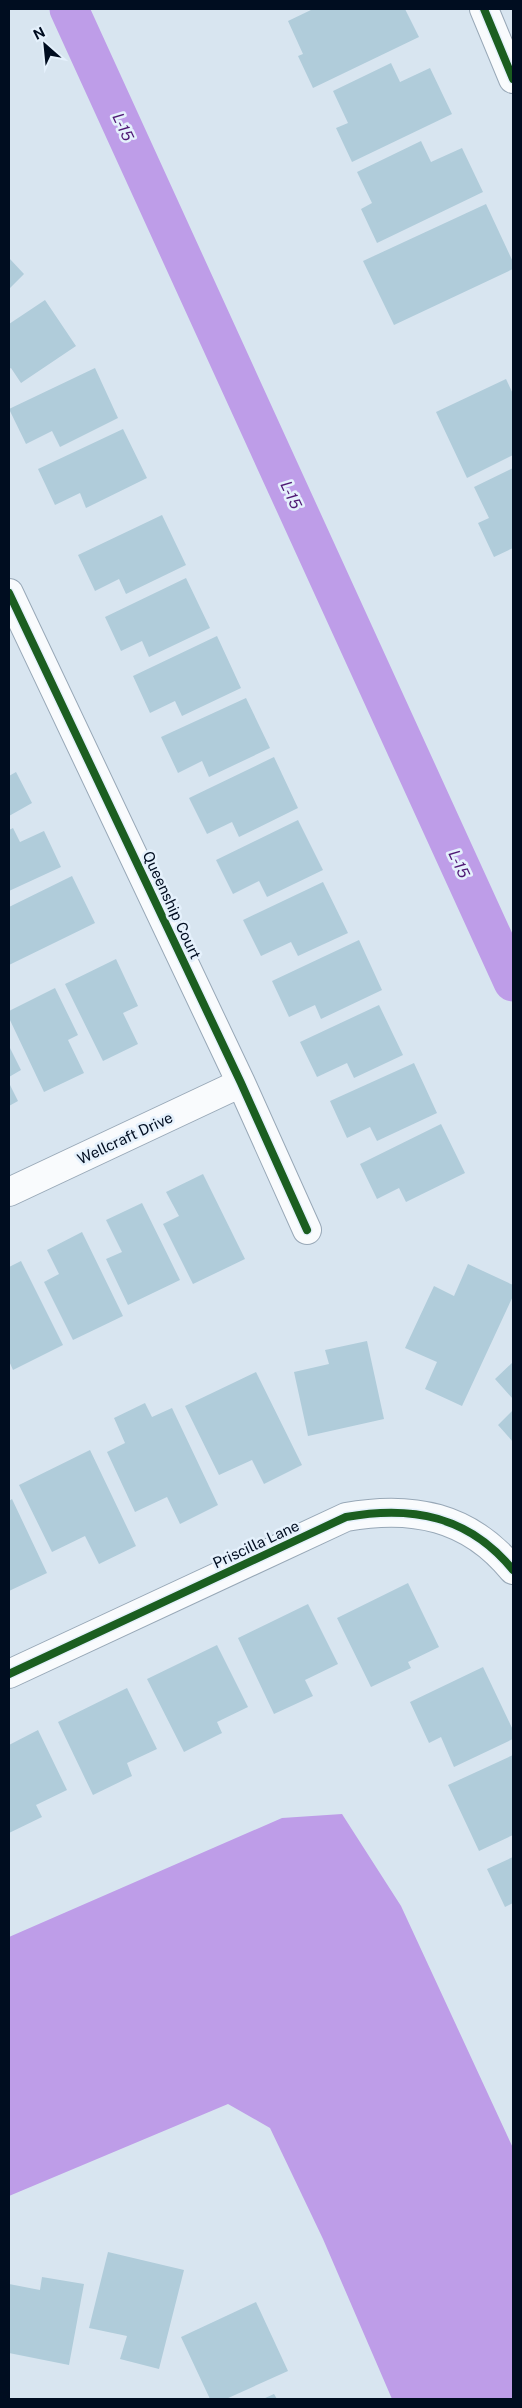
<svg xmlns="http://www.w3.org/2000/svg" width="522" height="2408" viewBox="0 0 522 2408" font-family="'Public Sans',sans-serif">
<rect width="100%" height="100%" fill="#d8e5f0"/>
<path fill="#be9de8" d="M 342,1814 L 401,1906 L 513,2148 L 513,2399 L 392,2399 L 323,2239 L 270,2128 L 228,2104 L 9,2196 L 9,1937 L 282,1818 Z"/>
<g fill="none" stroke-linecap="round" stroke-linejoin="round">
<path stroke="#be9de8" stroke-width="39" d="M 69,9 L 513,982"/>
</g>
<path fill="#b0ccda" d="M 313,9 L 405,9 L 419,37 L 313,88 L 298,56 L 303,54 L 288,21 Z
M 391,63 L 400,82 L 430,68 L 452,114 L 352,162 L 336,128 L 348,123 L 333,91 Z
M 421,141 L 431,162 L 462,148 L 483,192 L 377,243 L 361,209 L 372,203 L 357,172 Z
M 486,204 L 513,262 L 513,269 L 394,325 L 363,261 Z
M 9,258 L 24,274 L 9,289 Z
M 45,300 L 76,346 L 21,383 L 11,368 L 9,369 L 9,324 Z
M 95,368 L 118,418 L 60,447 L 52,431 L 26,444 L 9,409 Z
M 506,379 L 513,394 L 513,455 L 467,478 L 436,412 Z
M 123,429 L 147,478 L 86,508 L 80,493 L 55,505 L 38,469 Z
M 513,468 L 513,548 L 494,557 L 478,523 L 489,518 L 474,487 Z
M 162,515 L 186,565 L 126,594 L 119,579 L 95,591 L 78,555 Z
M 186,578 L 210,628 L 149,657 L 142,641 L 121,651 L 105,617 Z
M 217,636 L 241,688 L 182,716 L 175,701 L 150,713 L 133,676 Z
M 246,698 L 270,748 L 209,777 L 202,761 L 178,773 L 161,737 Z
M 274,757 L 298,808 L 239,837 L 232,822 L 207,834 L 189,798 Z
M 16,772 L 32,803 L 9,816 L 9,776 Z
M 298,820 L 323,870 L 267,897 L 259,881 L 233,894 L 216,860 Z
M 13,828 L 20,842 L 44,831 L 61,867 L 9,891 L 9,830 Z
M 72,876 L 95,923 L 9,965 L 9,907 Z
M 323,882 L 348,933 L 298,956 L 291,942 L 261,956 L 243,920 Z
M 359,940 L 382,990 L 321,1019 L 315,1005 L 289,1017 L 272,981 Z
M 116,959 L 138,1006 L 123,1013 L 138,1044 L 103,1061 L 65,984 Z
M 55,988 L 78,1035 L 68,1040 L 84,1073 L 44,1092 L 9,1018 L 9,1011 Z
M 379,1005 L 403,1055 L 354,1078 L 347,1063 L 317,1077 L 300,1042 Z
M 9,1046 L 21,1070 L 9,1077 Z
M 414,1063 L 437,1113 L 377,1141 L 370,1127 L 347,1138 L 330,1101 Z
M 9,1083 L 18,1101 L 9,1106 Z
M 441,1124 L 465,1173 L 406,1202 L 399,1188 L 377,1199 L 360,1164 Z
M 203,1174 L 245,1259 L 193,1284 L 163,1224 L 179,1216 L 166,1192 Z
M 142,1203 L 180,1280 L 128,1305 L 106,1259 L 122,1252 L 106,1220 Z
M 82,1232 L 123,1316 L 73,1340 L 44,1282 L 59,1274 L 47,1250 Z
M 21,1261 L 63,1345 L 13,1370 L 9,1361 L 9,1267 Z
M 468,1264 L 513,1285 L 513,1296 L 462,1406 L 425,1389 L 437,1362 L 405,1348 L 434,1286 L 454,1296 Z
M 367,1341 L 384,1419 L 308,1436 L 294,1372 L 329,1364 L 325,1350 Z
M 513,1362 L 513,1399 L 495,1379 Z
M 256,1372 L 302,1465 L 264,1484 L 252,1460 L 219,1475 L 185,1406 Z
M 145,1403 L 152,1417 L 172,1408 L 218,1505 L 180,1524 L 167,1497 L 135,1512 L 107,1452 L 125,1443 L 114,1418 Z
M 513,1410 L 513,1442 L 498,1425 Z
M 90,1450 L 136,1546 L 99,1564 L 85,1536 L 52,1552 L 19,1485 Z
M 12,1499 L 47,1573 L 9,1591 L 9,1501 Z
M 408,1583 L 439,1647 L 408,1662 L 411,1668 L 371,1687 L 337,1618 Z
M 308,1604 L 338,1664 L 305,1680 L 313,1696 L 274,1714 L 238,1638 Z
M 217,1645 L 248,1707 L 217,1722 L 222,1733 L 184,1752 L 147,1679 Z
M 483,1667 L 513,1730 L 513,1739 L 454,1767 L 441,1737 L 429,1743 L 410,1702 Z
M 127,1688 L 157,1749 L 127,1763 L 132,1776 L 93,1795 L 58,1722 Z
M 38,1730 L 67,1790 L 36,1805 L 42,1817 L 9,1833 L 9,1745 Z
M 513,1755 L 513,1835 L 479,1851 L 448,1785 Z
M 513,1857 L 513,1903 L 505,1907 L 487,1869 Z
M 108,2252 L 184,2270 L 159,2369 L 120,2359 L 127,2336 L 89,2328 Z
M 42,2277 L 84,2284 L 69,2365 L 9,2353 L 9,2284 L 40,2290 Z
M 256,2302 L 288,2371 L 226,2399 L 210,2399 L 181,2337 Z
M 274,2394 L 277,2399 L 263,2399 Z"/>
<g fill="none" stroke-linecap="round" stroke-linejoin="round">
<defs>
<path id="minor" d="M 484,9 L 513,79
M 9,593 L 241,1083 L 307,1230
M 9,1192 L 241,1083
M 9,1674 L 346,1517 C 412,1505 469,1516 513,1570"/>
</defs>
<use href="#minor" stroke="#98a8b7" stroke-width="30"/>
<use href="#minor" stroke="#f9fbfd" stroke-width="28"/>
<defs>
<path id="cycleway" d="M 484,9 L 513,79
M 9,593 L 241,1083 L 307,1230
M 9,1674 L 346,1517 C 412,1505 469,1516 513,1570"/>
</defs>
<use href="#cycleway" stroke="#e5f1fc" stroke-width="11"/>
<use href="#cycleway" stroke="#1b5e20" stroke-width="8"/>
</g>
<g text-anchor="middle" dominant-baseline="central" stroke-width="5" stroke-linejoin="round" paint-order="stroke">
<g font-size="15" fill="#000d20" stroke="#e5f1fc">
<text transform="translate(172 905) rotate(65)">Queenship Court</text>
<text transform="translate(125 1138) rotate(-25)">Wellcraft Drive</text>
<text transform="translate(256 1544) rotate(-25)">Priscilla Lane</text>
</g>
<g font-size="16" font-style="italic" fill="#4e1773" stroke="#e5f1fc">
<text transform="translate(123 127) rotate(65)">L-15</text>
<text transform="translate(291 495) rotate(65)">L-15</text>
<text transform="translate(459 864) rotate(65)">L-15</text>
</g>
</g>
<rect width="522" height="2408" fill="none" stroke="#000d20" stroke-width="20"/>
<g transform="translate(45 45) rotate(333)" stroke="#e5f1fc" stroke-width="4" paint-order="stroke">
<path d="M0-4L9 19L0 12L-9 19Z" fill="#000d20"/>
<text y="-8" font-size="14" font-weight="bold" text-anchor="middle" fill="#000d20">N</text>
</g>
</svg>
